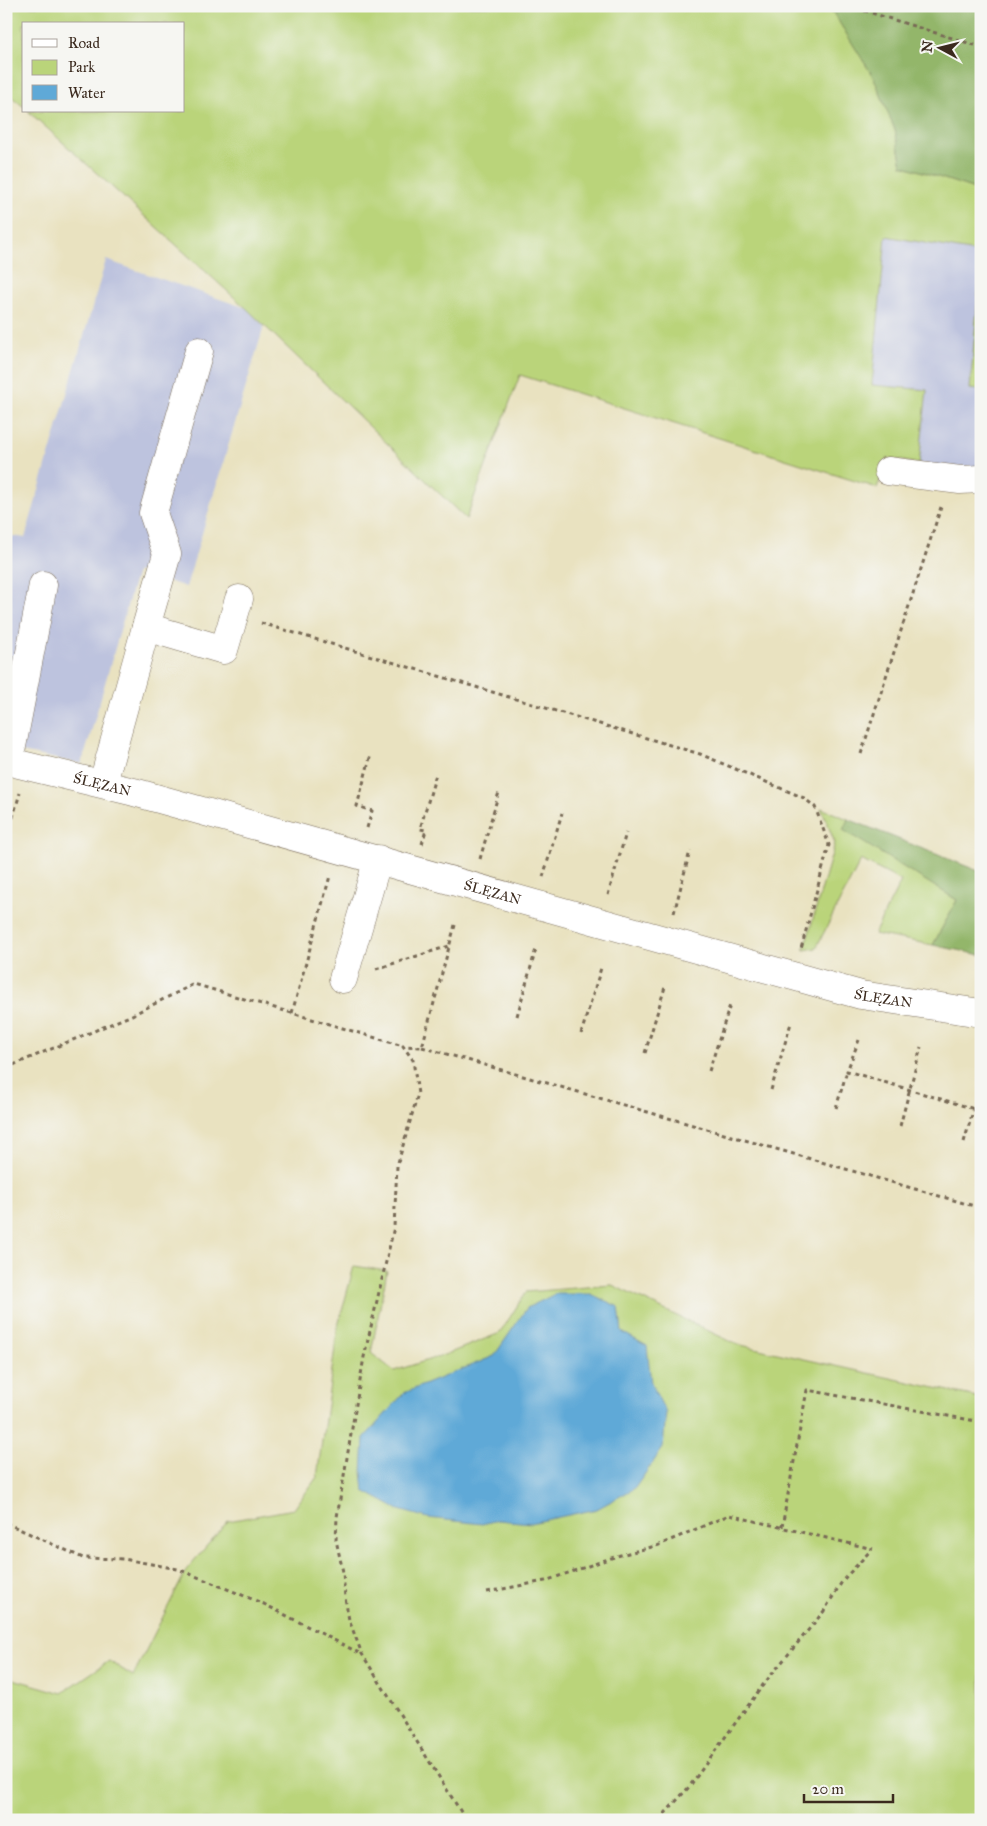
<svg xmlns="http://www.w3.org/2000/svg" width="987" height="1826" viewBox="0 0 987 1826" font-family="'IM FELL Great Primer',serif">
<rect width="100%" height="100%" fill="#f6f6f2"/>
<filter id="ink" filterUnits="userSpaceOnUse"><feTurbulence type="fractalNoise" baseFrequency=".02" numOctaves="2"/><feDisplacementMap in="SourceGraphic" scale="10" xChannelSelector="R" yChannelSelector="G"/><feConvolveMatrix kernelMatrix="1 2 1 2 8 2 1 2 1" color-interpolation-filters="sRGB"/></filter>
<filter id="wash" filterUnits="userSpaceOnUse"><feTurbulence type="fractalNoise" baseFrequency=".0096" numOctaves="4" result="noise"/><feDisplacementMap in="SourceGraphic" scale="20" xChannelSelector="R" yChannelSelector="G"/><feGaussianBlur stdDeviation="1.12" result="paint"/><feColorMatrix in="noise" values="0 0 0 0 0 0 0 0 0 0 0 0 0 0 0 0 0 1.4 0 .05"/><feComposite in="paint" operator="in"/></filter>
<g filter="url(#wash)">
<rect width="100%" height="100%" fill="#e9e2c0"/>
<path fill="#bdc3de" d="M 886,236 L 981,253 L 970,388 L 981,390 L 981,469 L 919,464 L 872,385 Z
M 106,260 L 246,308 L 264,326 L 186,587 L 137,571 L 82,764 L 6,749 L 6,535 L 25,538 Z"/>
<path fill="#bad47a" stroke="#7a7f4c" d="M 6,6 L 829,6 L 874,77 L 895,130 L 902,165 L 981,191 L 981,253 L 886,236 L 872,385 L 927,390 L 919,464 L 888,458 L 877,488 L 520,375 L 466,519 L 246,308 L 28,111 L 184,111 L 184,24 L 24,24 L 24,107 L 6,92 Z
M 981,265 L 981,390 L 970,389 Z
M 821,808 L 848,819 L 844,830 L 957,900 L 933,945 L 874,934 L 901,881 L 861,860 L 816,948 L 804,950 L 835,843 Z
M 354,1266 L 387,1271 L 371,1353 L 394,1371 L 447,1354 L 500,1333 L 526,1292 L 612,1285 L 736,1344 L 981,1398 L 981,1820 L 6,1820 L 6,1677 L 62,1693 L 109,1661 L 133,1676 L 187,1569 L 228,1521 L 294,1509 L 317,1477 L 338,1326 Z"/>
<path fill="#93b66a" stroke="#677044" d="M 829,6 L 981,6 L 981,191 L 902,165 L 895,130 L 874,78 Z
M 848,819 L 981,872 L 981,955 L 933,945 L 957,900 L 843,830 Z"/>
<path fill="#5fa9d7" stroke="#4d6a7a" d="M 555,1294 L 591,1294 L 619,1307 L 622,1332 L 647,1346 L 651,1383 L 666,1413 L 663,1448 L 635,1488 L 597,1509 L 531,1523 L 498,1520 L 482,1524 L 428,1518 L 399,1510 L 364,1491 L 362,1472 L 364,1438 L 404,1393 L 494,1356 L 527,1308 Z"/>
</g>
<g filter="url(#ink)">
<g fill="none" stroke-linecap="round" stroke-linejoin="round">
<defs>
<g id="minor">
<path d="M 888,471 L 960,480 L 981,479"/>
<path d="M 146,627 L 167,554 L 153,513 L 199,351"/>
<path id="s1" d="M 6,761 L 134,792 L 861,995 L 981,1013"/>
<path d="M 9,762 L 43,585"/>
<path d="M 103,783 L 146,627 L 224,650 L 239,599"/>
<path d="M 343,979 L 378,859"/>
</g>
</defs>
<use href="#minor" stroke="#786a57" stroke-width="29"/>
<path stroke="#786a57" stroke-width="3" stroke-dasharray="4 4" stroke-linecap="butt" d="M 849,6 L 981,47
M 261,623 L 700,754 L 804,798 L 815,807 L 829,845 L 801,949
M 861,754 L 941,507
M 367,828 L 372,811 L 357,806 L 371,754
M 6,841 L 20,793
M 422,844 L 426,830 L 420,829 L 436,774
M 480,859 L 499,792
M 543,877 L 562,813
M 608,895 L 626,833
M 674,913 L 690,851
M 455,925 L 422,1047 L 403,1046 L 413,1060 L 418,1094 L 397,1166 L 394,1227 L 364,1357 L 337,1517 L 336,1540 L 343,1572 L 345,1598 L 349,1620 L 362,1654 L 466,1820
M 376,969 L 449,946
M 292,1013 L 330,876
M 517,1016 L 536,949
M 581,1034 L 601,968
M 859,1040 L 847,1071 L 981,1111
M 422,1047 L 981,1208
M 645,1053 L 665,987
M 6,1068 L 132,1015 L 194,984 L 403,1046
M 709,1071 L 730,1005
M 771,1090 L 791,1023
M 836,1108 L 847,1071
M 900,1126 L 921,1047
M 964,1142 L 981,1084
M 6,1523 L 83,1558 L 124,1559 L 178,1569 L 264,1604 L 361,1654
M 782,1527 L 807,1390 L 981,1422
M 487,1592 L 545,1581 L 617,1556 L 659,1545 L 729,1515 L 873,1549
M 659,1820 L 689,1787 L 763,1685 L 824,1611 L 843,1580 L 872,1549"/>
<use href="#minor" stroke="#fff" stroke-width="28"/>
</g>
</g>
<g text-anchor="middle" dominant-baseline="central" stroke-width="4" stroke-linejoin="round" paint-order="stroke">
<g font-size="14" fill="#3b2a1e" stroke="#f6f6f2">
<text stroke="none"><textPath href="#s1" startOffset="99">ŚLĘZAN</textPath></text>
<text stroke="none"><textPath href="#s1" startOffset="504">ŚLĘZAN</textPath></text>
<text stroke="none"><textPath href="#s1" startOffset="909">ŚLĘZAN</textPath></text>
</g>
</g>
<rect width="987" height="1826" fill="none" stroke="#f6f6f2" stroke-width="25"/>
<rect x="22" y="22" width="162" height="90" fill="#f6f6f2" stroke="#aba49d"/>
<rect x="32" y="39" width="25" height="8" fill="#ffffff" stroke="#aba49d"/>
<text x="68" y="48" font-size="15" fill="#3b2a1e">Road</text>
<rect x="32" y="60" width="25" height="15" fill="#bad47a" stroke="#aba49d"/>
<text x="68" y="72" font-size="15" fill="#3b2a1e">Park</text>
<rect x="32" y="85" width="25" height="15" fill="#5fa9d7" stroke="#aba49d"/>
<text x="68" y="98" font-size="15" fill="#3b2a1e">Water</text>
<g transform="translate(940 48) rotate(277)" stroke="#f6f6f2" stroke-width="4" paint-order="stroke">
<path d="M0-4L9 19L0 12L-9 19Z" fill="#3b2a1e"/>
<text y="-8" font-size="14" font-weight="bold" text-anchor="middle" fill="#3b2a1e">N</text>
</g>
<path d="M804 1794v8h89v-8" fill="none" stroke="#3b2a1e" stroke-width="2.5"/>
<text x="812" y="1794" font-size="15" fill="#3b2a1e" stroke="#f6f6f2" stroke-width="4" paint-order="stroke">20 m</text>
</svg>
